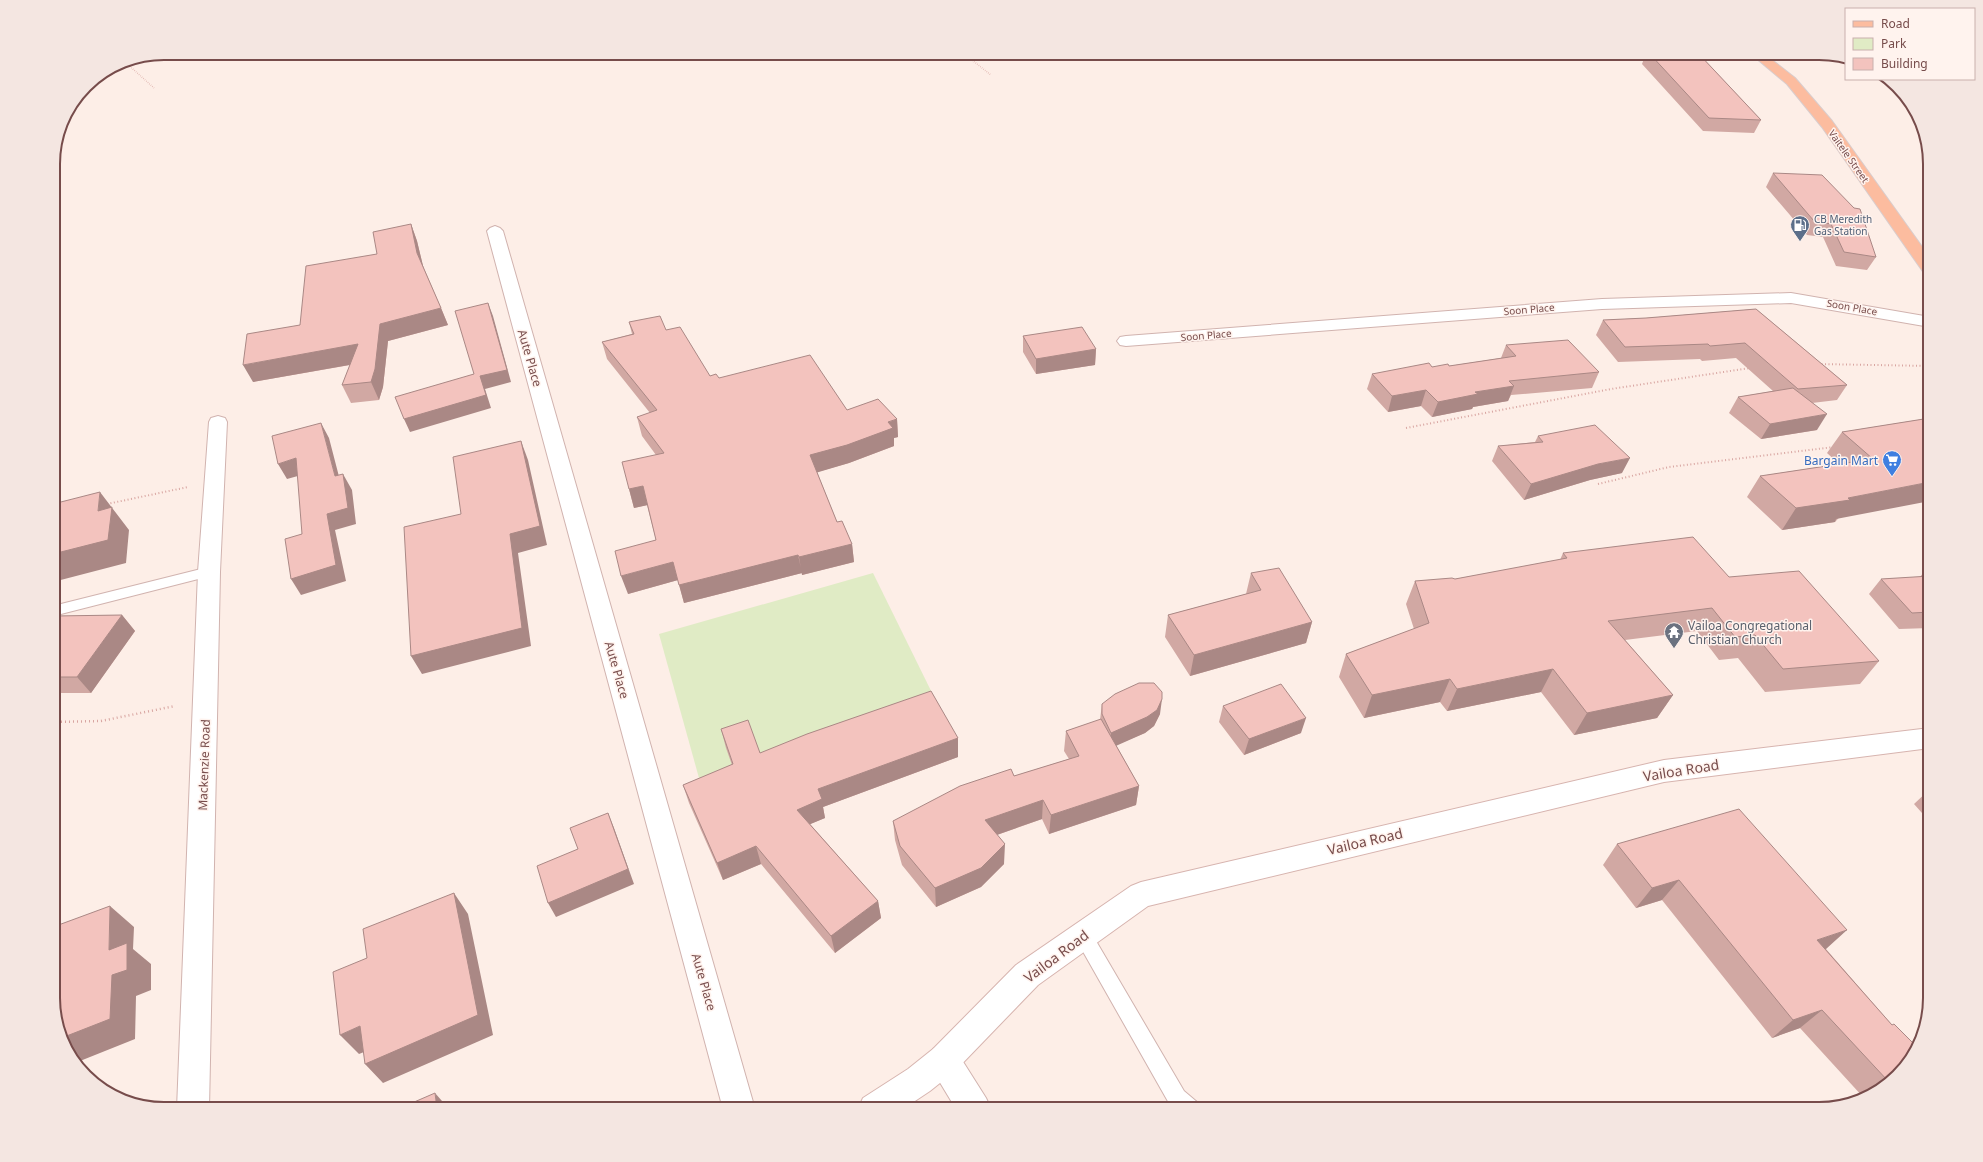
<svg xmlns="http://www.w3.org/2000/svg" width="1983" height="1162" viewBox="0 0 1983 1162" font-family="'Noto Sans',sans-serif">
<rect width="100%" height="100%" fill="#fdeee7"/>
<path fill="#e0ebc5" d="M 873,573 L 937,703 L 699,778 L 659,634 Z"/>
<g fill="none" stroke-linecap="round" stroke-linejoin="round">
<defs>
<path id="service" d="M 209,567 L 214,569 L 215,572 L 214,575 L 53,616 L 53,606 Z
M 1083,927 L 1089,929 L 1184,1091 L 1197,1102 L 1200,1109 L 1175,1109 L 1170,1105 L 1077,941 L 1074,935 L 1077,929 Z"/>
<path id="minor" d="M 495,226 L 500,228 L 503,231 L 755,1109 L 723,1109 L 487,231 L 490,228 Z
M 1791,293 L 1930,317 L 1930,327 L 1791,303 L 1602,309 L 1126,346 L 1120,345 L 1117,341 L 1120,337 L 1126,336 L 1602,299 Z
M 218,416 L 225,418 L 227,422 L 220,572 L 209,1109 L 177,1109 L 198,572 L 209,422 L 211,418 Z
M 944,1044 L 955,1049 L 986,1098 L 991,1109 L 956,1109 L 933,1071 L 928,1060 L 933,1049 Z"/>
<path id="secondary" d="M 1930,728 L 1930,748 L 1664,782 L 1148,906 L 1038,985 L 955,1071 L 930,1091 L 903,1109 L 858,1109 L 863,1098 L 908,1069 L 933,1049 L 1016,965 L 1131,886 L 1141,882 L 1664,760 Z"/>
<path id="primary" d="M 1750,53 L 1763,53 L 1795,78 L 1832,121 L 1930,258 L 1930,275 L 1924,273 L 1822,127 L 1787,84 Z"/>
</defs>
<use href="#service" stroke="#d1b3af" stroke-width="2"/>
<use href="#minor" stroke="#d1b3af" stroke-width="2"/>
<use href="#secondary" stroke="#d7b4af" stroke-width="2"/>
<use href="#primary" stroke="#d9cdcd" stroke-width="2"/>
<path stroke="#d8a5a1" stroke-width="1.5" stroke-dasharray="0.5 1.5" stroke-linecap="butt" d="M 963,53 L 991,75
M 124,61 L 154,88"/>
<path stroke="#d8a5a1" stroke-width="2" stroke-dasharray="1 2.5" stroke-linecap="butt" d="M 1818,364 L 1930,366
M 1406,428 L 1611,389 L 1750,368
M 1598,484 L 1669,467 L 1834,447
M 107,504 L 188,487"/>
<path stroke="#d8a5a1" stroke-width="2.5" stroke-dasharray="1 3" stroke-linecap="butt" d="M 53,722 L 101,721 L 175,706"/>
<use href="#service" fill="#fff" fill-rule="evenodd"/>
<use href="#minor" fill="#fff" fill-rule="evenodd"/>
<use href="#secondary" fill="#fff" fill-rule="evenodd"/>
<use href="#primary" fill="#fcbc9f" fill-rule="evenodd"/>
</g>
<path fill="#d1a8a3" d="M 1646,53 L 1698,53 L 1761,120 L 1754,133 L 1703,131 L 1642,64 Z
M 1773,173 L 1876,257 L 1867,270 L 1836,266 L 1823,237 L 1807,235 L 1766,187 Z
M 411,224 L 417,241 L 423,266 L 441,308 L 448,325 L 388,341 L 383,387 L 379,400 L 351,403 L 342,385 L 350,365 L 253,382 L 300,325 Z
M 1756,309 L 1847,385 L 1837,400 L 1812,403 L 1817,430 L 1761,439 L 1729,413 L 1738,397 L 1773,391 L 1736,358 L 1702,361 L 1700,359 L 1618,362 L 1596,335 L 1603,320 L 1646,318 Z
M 629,322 L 666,330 L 710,376 L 719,378 L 847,410 L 897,419 L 898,437 L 894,438 L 894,446 L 849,463 L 817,472 L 837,522 L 852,544 L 854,562 L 802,575 L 802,573 L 684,603 L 678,580 L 628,594 L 656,540 L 647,505 L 634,508 L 629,489 L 656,455 L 642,436 L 637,417 L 650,413 L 607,359 L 602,342 L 632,334 Z
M 1023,336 L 1096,349 L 1095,365 L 1036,374 L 1023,352 Z
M 1506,345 L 1599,372 L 1592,388 L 1511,395 L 1508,401 L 1473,407 L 1472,409 L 1432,417 L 1421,406 L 1388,412 L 1367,389 L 1372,374 L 1449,366 L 1501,358 Z
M 1930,418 L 1835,522 L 1782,530 L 1747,497 L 1760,476 L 1839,464 L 1827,453 L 1842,432 Z
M 1538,436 L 1622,473 L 1590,480 L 1524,500 L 1492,461 L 1498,446 L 1535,442 Z
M 1563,553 L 1729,577 L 1879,661 L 1860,684 L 1765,692 L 1738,658 L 1719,660 L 1697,631 L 1625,640 L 1673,695 L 1657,718 L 1574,735 L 1541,692 L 1447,711 L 1440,702 L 1364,718 L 1339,677 L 1346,654 L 1414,629 L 1406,604 L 1415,581 L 1455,579 L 1560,560 Z
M 1927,568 L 1930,568 L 1930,628 L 1899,629 L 1869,594 L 1881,579 L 1920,577 Z
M 1251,573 L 1312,622 L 1306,643 L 1190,676 L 1165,637 L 1168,615 L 1246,594 Z
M 122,615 L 135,631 L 91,693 L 53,693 L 53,617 Z
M 1102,704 L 1160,714 L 1154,726 L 1145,733 L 1116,745 L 1139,786 L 1136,805 L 1049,834 L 1042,819 L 997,835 L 1004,864 L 981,887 L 936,907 L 902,865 L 895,840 L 893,821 L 1014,776 L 1069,759 L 1064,751 L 1066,731 L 1100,720 Z
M 1223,706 L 1301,733 L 1244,755 L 1219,722 Z
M 721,729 L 760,753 L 958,738 L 958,757 L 823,807 L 825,818 L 810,824 L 878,901 L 881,918 L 835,953 L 761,864 L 723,880 L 689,803 L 683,785 L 732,765 L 726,748 Z
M 1930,789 L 1930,822 L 1914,804 Z
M 1617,844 L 1826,949 L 1892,1025 L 1915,1053 L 1875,1094 L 1863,1097 L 1800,1028 L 1772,1038 L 1662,900 L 1636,908 L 1603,865 Z"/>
<path fill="#aa8885" d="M 411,224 L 417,241 L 424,270 L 417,253 Z
M 488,303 L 493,316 L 511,382 L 485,389 L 491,408 L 410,432 L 404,419 L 480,376 Z
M 441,308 L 448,325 L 388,341 L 383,387 L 379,400 L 371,382 L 380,324 Z
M 358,344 L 366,362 L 253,382 L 243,365 Z
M 1096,349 L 1095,365 L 1036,374 L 1036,359 Z
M 1514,386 L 1508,401 L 1473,407 L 1472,409 L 1432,417 L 1438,402 L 1475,392 Z
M 1426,390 L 1421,406 L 1388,412 L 1392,396 Z
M 1827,414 L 1817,430 L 1761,439 L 1770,424 Z
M 897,419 L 898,437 L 894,438 L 894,446 L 849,463 L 812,474 L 810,455 Z
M 321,423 L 329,438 L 343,492 L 335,476 Z
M 521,441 L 528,460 L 547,545 L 518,553 L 531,646 L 422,674 L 411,656 L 510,534 Z
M 296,458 L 305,474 L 287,479 L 278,464 Z
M 1630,458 L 1622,473 L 1590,480 L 1524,500 L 1531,484 L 1598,464 Z
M 343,474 L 352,490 L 356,524 L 335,530 L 346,581 L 301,595 L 291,579 L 327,514 Z
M 1930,482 L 1930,501 L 1836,519 L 1835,522 L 1782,530 L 1796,508 Z
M 643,486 L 648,505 L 634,508 L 629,489 Z
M 100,492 L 129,530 L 126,563 L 53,582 L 53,554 L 98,511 Z
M 852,544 L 854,562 L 802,575 L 799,557 Z
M 798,555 L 802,573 L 684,603 L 679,585 Z
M 673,562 L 678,580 L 628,594 L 621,576 Z
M 122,615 L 135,631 L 91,693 L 77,677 Z
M 1312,622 L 1306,643 L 1190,676 L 1194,655 Z
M 1553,669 L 1541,692 L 1447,711 L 1457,689 Z
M 1450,679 L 1440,702 L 1364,718 L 1372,695 Z
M 1673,695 L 1657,718 L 1574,735 L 1587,713 Z
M 1162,699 L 1160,714 L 1154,726 L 1145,733 L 1109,749 L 1111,733 Z
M 1306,718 L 1301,733 L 1244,755 L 1249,739 Z
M 958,738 L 958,757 L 823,807 L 825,818 L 801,828 L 797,810 L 818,789 Z
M 1139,786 L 1136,805 L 1049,834 L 1051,815 Z
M 1043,800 L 1042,819 L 985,839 L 985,820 Z
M 608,813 L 614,828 L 634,884 L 556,917 L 548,903 Z
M 1005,844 L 1004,864 L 981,887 L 936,907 L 935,888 Z
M 756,846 L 761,864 L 723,880 L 717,863 Z
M 1679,880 L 1662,900 L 1636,908 L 1652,888 Z
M 454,893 L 468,914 L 493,1035 L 383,1083 L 365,1064 Z
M 878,901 L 881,918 L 835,953 L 831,936 Z
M 110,906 L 134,927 L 133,949 L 151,964 L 151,990 L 136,996 L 135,1039 L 75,1063 L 72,1059 L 64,1037 L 109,950 Z
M 1847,930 L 1826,949 L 1796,959 L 1817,940 Z
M 1822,1010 L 1800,1028 L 1772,1038 L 1793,1020 Z
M 360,1026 L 379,1046 L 359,1054 L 340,1035 Z
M 435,1093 L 449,1109 L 437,1109 Z"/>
<path fill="#f3c3be" stroke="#aa8885" d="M 1649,53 L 1698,53 L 1761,120 L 1709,118 Z
M 1773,173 L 1822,175 L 1854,208 L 1860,209 L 1876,257 L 1844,252 L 1831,224 L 1814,221 Z
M 411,224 L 417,253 L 441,308 L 380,324 L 375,369 L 371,382 L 342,385 L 358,344 L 243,365 L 247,334 L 300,325 L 306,266 L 377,254 L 373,232 Z
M 488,303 L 507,370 L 480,376 L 486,395 L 404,419 L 395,397 L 474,374 L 455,311 Z
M 1756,309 L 1847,385 L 1798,389 L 1745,343 L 1710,346 L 1708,344 L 1625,347 L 1603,320 L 1646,318 Z
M 660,316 L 666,330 L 680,327 L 710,376 L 716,374 L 719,378 L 810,355 L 847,410 L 878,399 L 897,419 L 888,422 L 893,428 L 847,445 L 810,455 L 837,522 L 842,521 L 852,544 L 799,557 L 798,555 L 679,585 L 673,562 L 621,576 L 615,551 L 656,540 L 643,486 L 629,489 L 622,462 L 664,453 L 637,417 L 657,410 L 602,342 L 634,334 L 629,322 Z
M 1082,327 L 1096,349 L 1036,359 L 1023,336 Z
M 1568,340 L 1599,372 L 1509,381 L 1514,386 L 1475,392 L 1478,394 L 1438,402 L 1426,390 L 1392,396 L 1372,374 L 1429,363 L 1432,367 L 1448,364 L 1449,366 L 1516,356 L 1506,345 Z
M 1793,388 L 1827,414 L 1770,424 L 1738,397 Z
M 1930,418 L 1930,482 L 1848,498 L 1850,500 L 1796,508 L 1760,476 L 1873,459 L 1842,432 Z
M 321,423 L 335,476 L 343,474 L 348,508 L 327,514 L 336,565 L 291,579 L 285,539 L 302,534 L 296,458 L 278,464 L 272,436 Z
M 1595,425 L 1630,458 L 1598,464 L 1531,484 L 1498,446 L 1543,442 L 1538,436 Z
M 521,441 L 540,526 L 510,534 L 522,628 L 411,656 L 404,527 L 461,514 L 453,457 Z
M 100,492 L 98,511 L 112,507 L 108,540 L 53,554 L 53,504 Z
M 1693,537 L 1729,577 L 1799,571 L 1879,661 L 1783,669 L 1755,635 L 1735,637 L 1712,608 L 1608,621 L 1673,695 L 1587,713 L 1553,669 L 1457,689 L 1450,679 L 1372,695 L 1346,654 L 1429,623 L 1415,581 L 1452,578 L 1455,579 L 1567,558 L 1563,553 Z
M 1279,568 L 1312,622 L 1194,655 L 1168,615 L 1261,590 L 1251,573 Z
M 1927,568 L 1930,568 L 1930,571 Z
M 1930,576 L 1930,612 L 1912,613 L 1881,579 Z
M 122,615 L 77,677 L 53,677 L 53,617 L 54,616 Z
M 1139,683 L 1154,683 L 1162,692 L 1162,699 L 1157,710 L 1147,717 L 1111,733 L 1102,714 L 1102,704 L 1115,694 Z
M 1281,684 L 1306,718 L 1249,739 L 1223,706 Z
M 931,691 L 958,738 L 818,789 L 822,799 L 797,810 L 878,901 L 831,936 L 756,846 L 717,863 L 683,785 L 733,764 L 721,729 L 748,720 L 760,753 L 807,734 Z
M 1101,719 L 1139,786 L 1051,815 L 1043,800 L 985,820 L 1005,844 L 981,868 L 935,888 L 900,846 L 893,821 L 960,786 L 1011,769 L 1014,776 L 1079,756 L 1066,731 Z
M 1739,809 L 1847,930 L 1817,940 L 1892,1025 L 1894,1024 L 1917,1047 L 1915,1053 L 1888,1081 L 1822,1010 L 1793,1020 L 1679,880 L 1652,888 L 1617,844 Z
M 608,813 L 628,869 L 548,903 L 537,866 L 578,849 L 570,828 Z
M 454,893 L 478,1015 L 365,1064 L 360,1026 L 340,1035 L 333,972 L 367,958 L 363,929 Z
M 110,906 L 109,950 L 127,943 L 127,970 L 112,975 L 110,1019 L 64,1037 L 53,1005 L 53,927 Z
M 435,1093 L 437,1109 L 398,1109 Z"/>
<defs>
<symbol id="fuel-pin" viewBox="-11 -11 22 30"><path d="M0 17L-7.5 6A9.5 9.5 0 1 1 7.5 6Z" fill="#5c6f8a" stroke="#fff3ee"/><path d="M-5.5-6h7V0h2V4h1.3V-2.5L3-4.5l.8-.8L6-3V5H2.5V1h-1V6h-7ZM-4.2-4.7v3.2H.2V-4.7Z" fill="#fff"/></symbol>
<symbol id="supermarket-pin" viewBox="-11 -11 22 30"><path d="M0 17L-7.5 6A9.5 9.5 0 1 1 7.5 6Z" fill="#3f7fe0" stroke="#fff3ee"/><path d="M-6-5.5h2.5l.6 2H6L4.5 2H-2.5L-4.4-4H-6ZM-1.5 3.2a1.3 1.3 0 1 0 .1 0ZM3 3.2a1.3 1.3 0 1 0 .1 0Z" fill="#fff"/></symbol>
<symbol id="temple-pin" viewBox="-11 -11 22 30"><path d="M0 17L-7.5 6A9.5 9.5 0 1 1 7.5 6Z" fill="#6b7280" stroke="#fff3ee"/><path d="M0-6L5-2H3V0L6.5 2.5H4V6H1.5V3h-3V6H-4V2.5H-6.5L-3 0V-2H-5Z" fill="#fff"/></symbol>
</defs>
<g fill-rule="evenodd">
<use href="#fuel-pin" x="1789" y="214" width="22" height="30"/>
<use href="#supermarket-pin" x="1881" y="449" width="22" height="30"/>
<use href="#temple-pin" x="1663" y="621" width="22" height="30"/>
</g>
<g text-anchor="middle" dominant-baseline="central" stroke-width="3" stroke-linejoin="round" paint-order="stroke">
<g font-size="10" fill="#774c4b" stroke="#fff3ee">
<text transform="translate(1849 156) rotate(55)">Vaitele Street</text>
<text transform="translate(1852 307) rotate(10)">Soon Place</text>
<text transform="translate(1529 309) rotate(-5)">Soon Place</text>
<text transform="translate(1206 335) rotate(-5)">Soon Place</text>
</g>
<g font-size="10" fill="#4e5e75" stroke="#fff3ee" text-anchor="start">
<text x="1814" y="219">CB Meredith<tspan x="1814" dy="12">Gas Station</tspan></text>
</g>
<g font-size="12" fill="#774c4b" stroke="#fff3ee">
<text transform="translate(530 358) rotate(74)">Aute Place</text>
<text transform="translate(617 670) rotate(74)">Aute Place</text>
<text transform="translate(204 765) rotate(-88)">Mackenzie Road</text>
<text transform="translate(704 982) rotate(74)">Aute Place</text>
</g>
<g font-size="12" fill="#366cbe" stroke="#fff3ee" text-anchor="end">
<text x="1878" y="460">Bargain Mart</text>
</g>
<g font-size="12" fill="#5b616d" stroke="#fff3ee" text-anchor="start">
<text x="1688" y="625">Vailoa Congregational<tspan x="1688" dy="14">Christian Church</tspan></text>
</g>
<g font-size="14" fill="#774c4b" stroke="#fff3ee">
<text transform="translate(1681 770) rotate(-9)">Vailoa Road</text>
<text transform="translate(1365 841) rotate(-13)">Vailoa Road</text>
<text transform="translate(1056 956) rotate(-37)">Vailoa Road</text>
</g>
</g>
<path d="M0 0H1983V1162H0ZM164 60H1819A104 104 0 0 1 1923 164V998A104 104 0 0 1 1819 1102H164A104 104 0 0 1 60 998V164A104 104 0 0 1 164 60Z" fill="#f4e6e1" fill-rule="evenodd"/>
<path fill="none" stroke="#774c4b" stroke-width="2" d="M164 60H1819A104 104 0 0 1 1923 164V998A104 104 0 0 1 1819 1102H164A104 104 0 0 1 60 998V164A104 104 0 0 1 164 60Z"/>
<rect x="1845" y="8" width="130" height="72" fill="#fff3ee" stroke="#c9b0ad"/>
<rect x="1853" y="21" width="20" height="6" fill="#fcbc9f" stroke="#c9b0ad"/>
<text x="1881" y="28" font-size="12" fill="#774c4b">Road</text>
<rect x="1853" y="38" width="20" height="12" fill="#e0ebc5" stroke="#c9b0ad"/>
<text x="1881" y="48" font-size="12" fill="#774c4b">Park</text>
<rect x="1853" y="58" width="20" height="12" fill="#f3c3be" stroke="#c9b0ad"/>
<text x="1881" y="68" font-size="12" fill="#774c4b">Building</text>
</svg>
